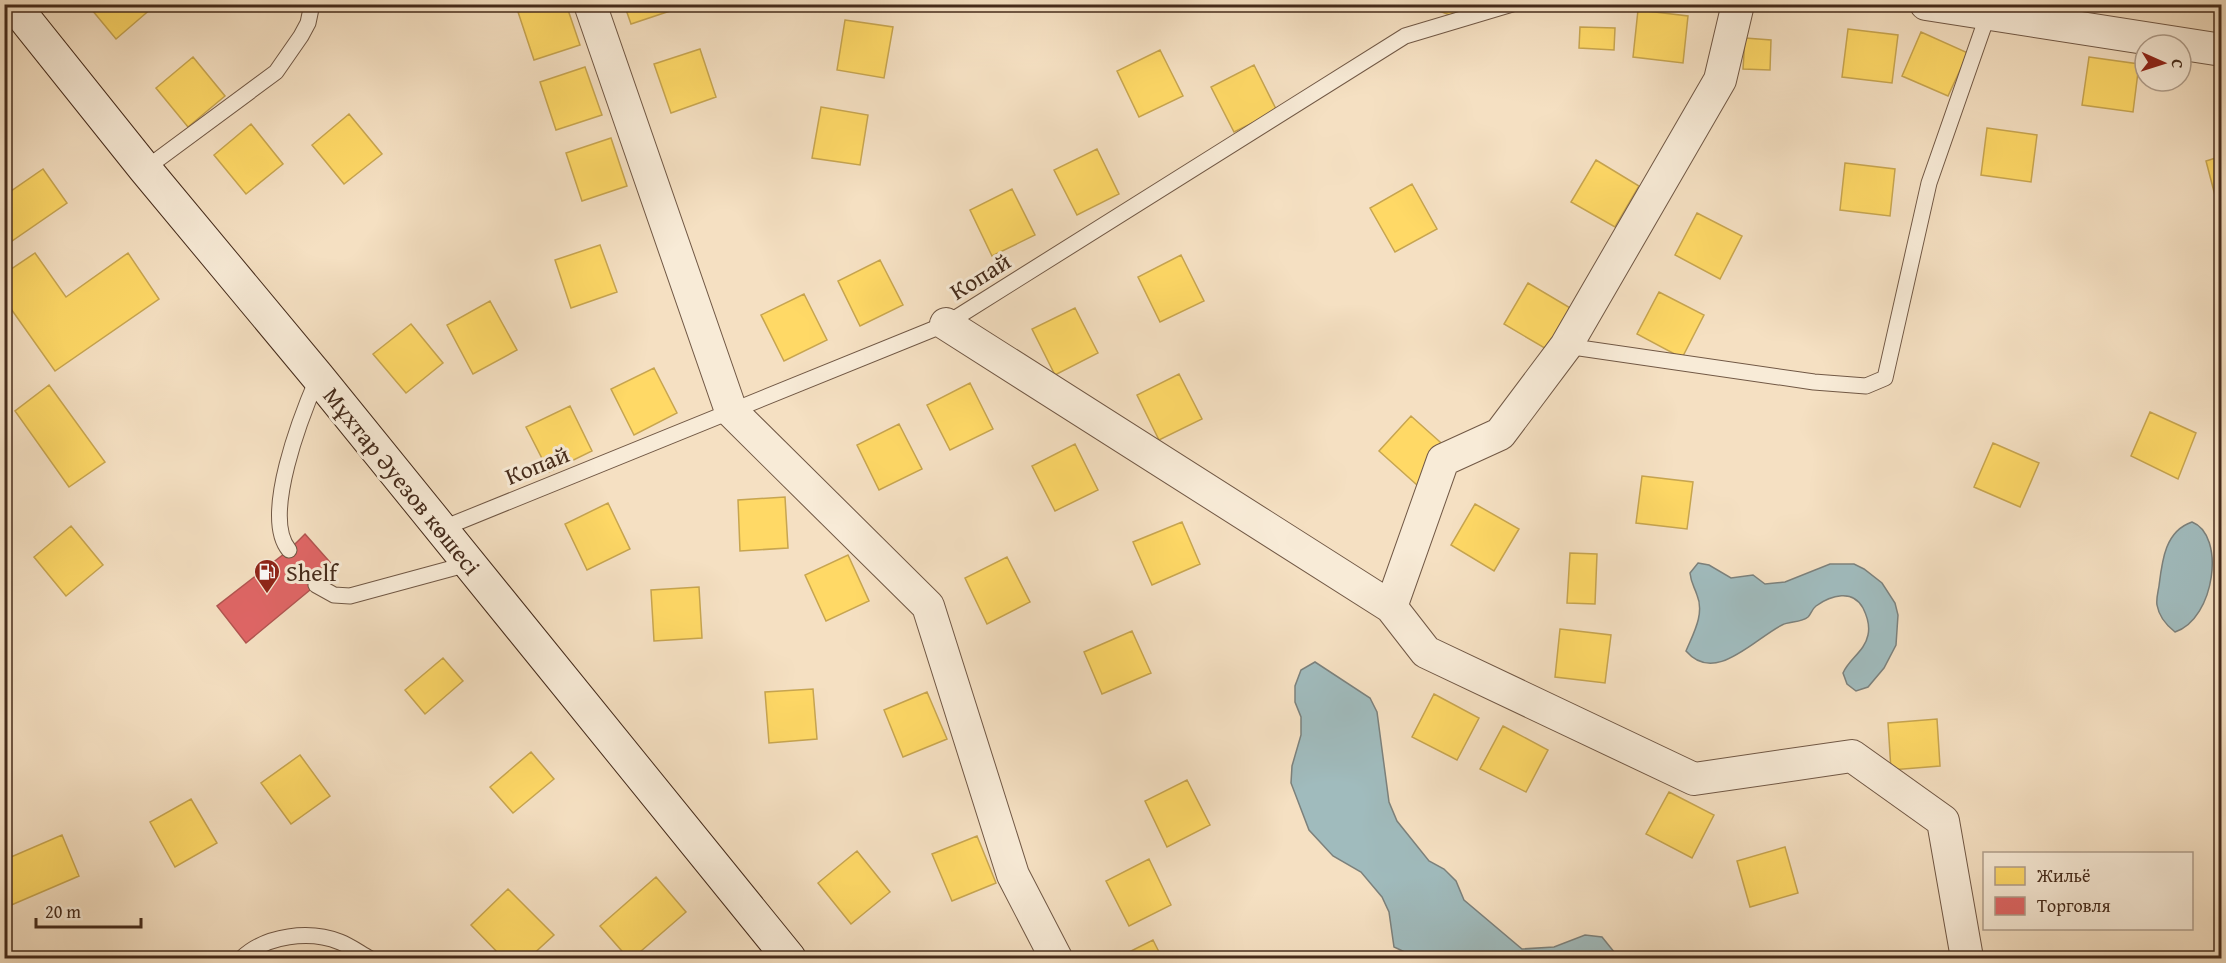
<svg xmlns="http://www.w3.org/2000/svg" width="2226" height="963" viewBox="0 0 2226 963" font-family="'Gentium Book Plus',serif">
<rect width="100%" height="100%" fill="#f5e0c2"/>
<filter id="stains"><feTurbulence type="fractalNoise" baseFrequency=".00333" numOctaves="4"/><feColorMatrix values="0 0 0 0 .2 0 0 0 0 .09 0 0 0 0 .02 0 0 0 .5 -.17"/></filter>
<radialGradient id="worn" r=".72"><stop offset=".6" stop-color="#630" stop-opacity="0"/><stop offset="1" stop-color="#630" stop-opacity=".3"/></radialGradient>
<path fill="#a0bbbd" stroke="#7c817c" stroke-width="1.5" d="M 2192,522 C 2226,535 2215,619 2175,632 C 2166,625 2159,617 2157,605 C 2156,599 2158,592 2159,586 C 2162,561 2165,531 2192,522 Z
M 1698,563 L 1709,565 L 1731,578 L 1753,575 L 1765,584 L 1785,582 L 1830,564 L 1854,564 L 1864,569 L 1882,583 L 1895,603 L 1898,615 L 1896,645 L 1884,668 L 1868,687 L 1856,691 L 1847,684 L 1843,673 C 1849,659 1865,651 1868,635 C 1870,626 1867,616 1863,608 C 1853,589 1831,595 1816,606 C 1812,609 1811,614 1808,617 C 1801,623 1789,621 1782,625 C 1754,639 1715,685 1686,651 C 1693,634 1705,614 1697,595 C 1694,586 1691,583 1690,573 Z
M 1315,662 L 1370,698 L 1377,712 L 1389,802 L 1397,821 L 1429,861 L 1444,869 L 1456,881 L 1464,900 L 1522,949 L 1554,947 L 1585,935 L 1602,937 L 1619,958 L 1429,958 L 1409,954 L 1394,947 L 1389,912 L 1382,897 L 1361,872 L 1333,856 L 1309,830 L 1291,783 L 1292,766 L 1301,735 L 1301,717 L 1295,702 L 1295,686 L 1301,670 Z"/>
<path fill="#ffd966" stroke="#c7a550" stroke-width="1.5" d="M 87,4 L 149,4 L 152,8 L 116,39 Z
M 249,4 L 297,4 L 297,9 L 249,7 Z
M 540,4 L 566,4 L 580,45 L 534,60 L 518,12 Z
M 624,4 L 674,4 L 676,9 L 631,24 Z
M 1421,4 L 1460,4 L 1455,17 Z
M 1638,10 L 1688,16 L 1683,63 L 1633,57 Z
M 845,20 L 893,27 L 884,78 L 837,70 Z
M 1580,27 L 1615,28 L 1614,50 L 1579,48 Z
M 1848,29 L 1898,35 L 1892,83 L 1842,77 Z
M 1921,32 L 1968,53 L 1948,96 L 1902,76 Z
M 1745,38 L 1771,40 L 1770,70 L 1743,69 Z
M 700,49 L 716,97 L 671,113 L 654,64 Z
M 1160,50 L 1183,96 L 1139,117 L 1117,71 Z
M 193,57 L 225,96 L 188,127 L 156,88 Z
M 2089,57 L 2139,64 L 2133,112 L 2082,105 Z
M 1254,65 L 1277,111 L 1234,132 L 1211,87 Z
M 585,67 L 602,115 L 556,130 L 540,82 Z
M 821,107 L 868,115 L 860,165 L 812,158 Z
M 349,114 L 382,154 L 344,184 L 312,145 Z
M 251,124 L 283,164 L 246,194 L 214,155 Z
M 1987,128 L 2037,135 L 2031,182 L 1981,175 Z
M 611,138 L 627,186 L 582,201 L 566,153 Z
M 1097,149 L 1119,194 L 1077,215 L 1054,170 Z
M 2222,156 L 2222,206 L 2218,207 L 2206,161 Z
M 1596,160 L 1639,186 L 1615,227 L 1571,202 Z
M 1845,163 L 1895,169 L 1890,216 L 1840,210 Z
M 43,169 L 67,203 L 12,241 L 4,231 L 4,196 Z
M 1412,184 L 1437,229 L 1395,252 L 1370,208 Z
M 1012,189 L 1035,235 L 992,256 L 970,210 Z
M 1697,213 L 1742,236 L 1720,279 L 1675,255 Z
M 600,245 L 617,292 L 571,308 L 555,260 Z
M 35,253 L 66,297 L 128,253 L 159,299 L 55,371 L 4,299 L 4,274 Z
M 1181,255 L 1204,301 L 1160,322 L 1138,277 Z
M 880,260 L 903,305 L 860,326 L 838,281 Z
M 1528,283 L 1572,309 L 1548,350 L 1504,324 Z
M 1659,292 L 1704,315 L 1682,358 L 1637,334 Z
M 804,294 L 827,340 L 784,361 L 761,315 Z
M 490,301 L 517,350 L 473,374 L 447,325 Z
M 1075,308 L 1098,353 L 1055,375 L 1032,329 Z
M 411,324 L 443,363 L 406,393 L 373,354 Z
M 654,368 L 677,413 L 634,435 L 611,389 Z
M 1179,374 L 1202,419 L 1159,440 L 1137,395 Z
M 970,383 L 993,429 L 950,450 L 927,405 Z
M 49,385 L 105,462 L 69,487 L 15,411 Z
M 570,406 L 592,451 L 549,472 L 526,427 Z
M 2150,412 L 2196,433 L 2178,479 L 2131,456 Z
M 1411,416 L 1449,450 L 1417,485 L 1379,451 Z
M 899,424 L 922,469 L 879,490 L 857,445 Z
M 1993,443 L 2039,463 L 2020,507 L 1974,487 Z
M 1075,444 L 1098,490 L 1055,511 L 1032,466 Z
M 1642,476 L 1693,482 L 1687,529 L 1636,523 Z
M 785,497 L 788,548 L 740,551 L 738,500 Z
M 608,503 L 630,549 L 587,570 L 565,524 Z
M 1475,504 L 1519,529 L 1494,571 L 1451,545 Z
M 1182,522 L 1200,564 L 1152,585 L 1133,542 Z
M 71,526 L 103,565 L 66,596 L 34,557 Z
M 1570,553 L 1597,554 L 1595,604 L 1567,603 Z
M 848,555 L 869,601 L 826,621 L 805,575 Z
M 1007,557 L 1030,602 L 987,624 L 965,578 Z
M 699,587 L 702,638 L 654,641 L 651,590 Z
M 1560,629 L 1611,635 L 1605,683 L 1555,677 Z
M 1132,631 L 1151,673 L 1102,694 L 1084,652 Z
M 443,658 L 463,681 L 425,714 L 405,690 Z
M 813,689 L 817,739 L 769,743 L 765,692 Z
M 927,692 L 947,739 L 903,757 L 884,710 Z
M 1434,694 L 1479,718 L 1457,760 L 1412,737 Z
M 1937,719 L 1940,766 L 1891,770 L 1888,723 Z
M 1503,726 L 1548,750 L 1526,792 L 1480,769 Z
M 531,752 L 554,779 L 513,813 L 490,787 Z
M 300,755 L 330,796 L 291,824 L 261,783 Z
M 1187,780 L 1210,825 L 1167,847 L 1145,801 Z
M 1669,792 L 1714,815 L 1692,858 L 1646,834 Z
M 191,799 L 217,843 L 175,867 L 150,822 Z
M 62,835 L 79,876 L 9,906 L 4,896 L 4,860 Z
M 977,836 L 996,883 L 952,901 L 932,854 Z
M 1785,847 L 1798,893 L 1750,907 L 1737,861 Z
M 857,851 L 890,892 L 851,924 L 818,883 Z
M 1149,859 L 1171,905 L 1129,926 L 1106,881 Z
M 656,877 L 686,912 L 633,958 L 628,958 L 600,926 Z
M 508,889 L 554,935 L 529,958 L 503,958 L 471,925 Z
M 1153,940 L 1162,958 L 1117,958 Z"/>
<path fill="#e06666" stroke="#b25450" stroke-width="1.5" d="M 305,534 L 337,570 L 316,585 L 246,643 L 217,606 L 289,550 Z"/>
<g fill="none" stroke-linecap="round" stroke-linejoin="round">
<defs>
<path id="lane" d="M 145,169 L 276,72 L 301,36 L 308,23 L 312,4
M 1566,346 L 1814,382 L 1866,386 L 1885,378 L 1929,183 L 1988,14
M 441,529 L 946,324 L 1405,36 L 1512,4
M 289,550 C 261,517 302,414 318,377
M 316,585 L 334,595 L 350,596 L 468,564
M 242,958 C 266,935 310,930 340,942 C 350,946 360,953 369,958"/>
<path id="street" d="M 590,4 L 731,411 L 928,606 L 1013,875 L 1056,958
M 1926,4 L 2222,50
M 946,324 L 1391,607 L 1426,652 L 1694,779 L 1852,756 L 1943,821 L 1967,958
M 1391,607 L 1443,460 L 1500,434 L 1566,346 L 1720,80 L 1738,4"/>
<path id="secondary" d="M 13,4 L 145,169 L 318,377 L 789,958"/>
</defs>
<use href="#lane" stroke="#715845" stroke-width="17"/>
<use href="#street" stroke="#715845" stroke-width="34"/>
<use href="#secondary" stroke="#452b1b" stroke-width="35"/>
<use href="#lane" stroke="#f8ebd7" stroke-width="15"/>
<use href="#street" stroke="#f8ebd7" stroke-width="32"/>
<use href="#secondary" stroke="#f8ebd7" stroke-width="33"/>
</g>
<defs>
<symbol id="fuel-pin" viewBox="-11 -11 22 30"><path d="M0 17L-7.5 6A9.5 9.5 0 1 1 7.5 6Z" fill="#8f2418" stroke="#f8ebd7"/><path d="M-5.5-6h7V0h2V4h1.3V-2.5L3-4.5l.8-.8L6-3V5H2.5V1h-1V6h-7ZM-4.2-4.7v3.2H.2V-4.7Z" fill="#fff"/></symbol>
</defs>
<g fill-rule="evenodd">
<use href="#fuel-pin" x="252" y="557" width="30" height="40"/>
</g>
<g text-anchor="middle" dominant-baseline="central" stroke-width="6" stroke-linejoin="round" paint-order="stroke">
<g font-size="24" fill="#452b1b" stroke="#f8ebd7">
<text transform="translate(980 276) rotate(-32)">Копай</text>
<text transform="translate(537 465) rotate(-22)">Копай</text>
<text transform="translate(402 481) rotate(51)">Мұхтар Әуезов көшесі</text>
</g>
<g font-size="24" fill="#452b1b" stroke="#f8ebd7" text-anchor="start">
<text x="286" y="572">Shelf</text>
</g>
</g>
<rect width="2226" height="963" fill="none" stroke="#f5e0c2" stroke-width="24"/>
<rect x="6" y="6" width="2214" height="951" fill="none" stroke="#452b1b" stroke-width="3"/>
<rect x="12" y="12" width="2202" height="939" fill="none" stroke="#452b1b" stroke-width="1.5"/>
<rect x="1983" y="852" width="210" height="78" fill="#f8ebd7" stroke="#b09e8c" stroke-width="1.5"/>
<rect x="1995" y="867" width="30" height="18" fill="#ffd966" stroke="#b09e8c" stroke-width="1.5"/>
<text x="2037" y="882" font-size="18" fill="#452b1b">Жильё</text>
<rect x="1995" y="897" width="30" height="18" fill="#e06666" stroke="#b09e8c" stroke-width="1.5"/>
<text x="2037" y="912" font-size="18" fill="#452b1b">Торговля</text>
<g transform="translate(2163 63) rotate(93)"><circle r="28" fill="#f8ebd7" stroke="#b09e8c" stroke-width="1.5"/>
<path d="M0-4.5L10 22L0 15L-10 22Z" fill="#8f2418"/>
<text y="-9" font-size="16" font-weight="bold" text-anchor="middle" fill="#452b1b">С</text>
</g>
<path d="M36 918v9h105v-9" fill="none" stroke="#452b1b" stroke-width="3"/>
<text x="45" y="918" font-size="18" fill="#452b1b" stroke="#f8ebd7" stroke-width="4.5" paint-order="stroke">20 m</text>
<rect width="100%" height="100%" filter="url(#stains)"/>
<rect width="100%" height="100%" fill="url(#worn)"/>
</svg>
